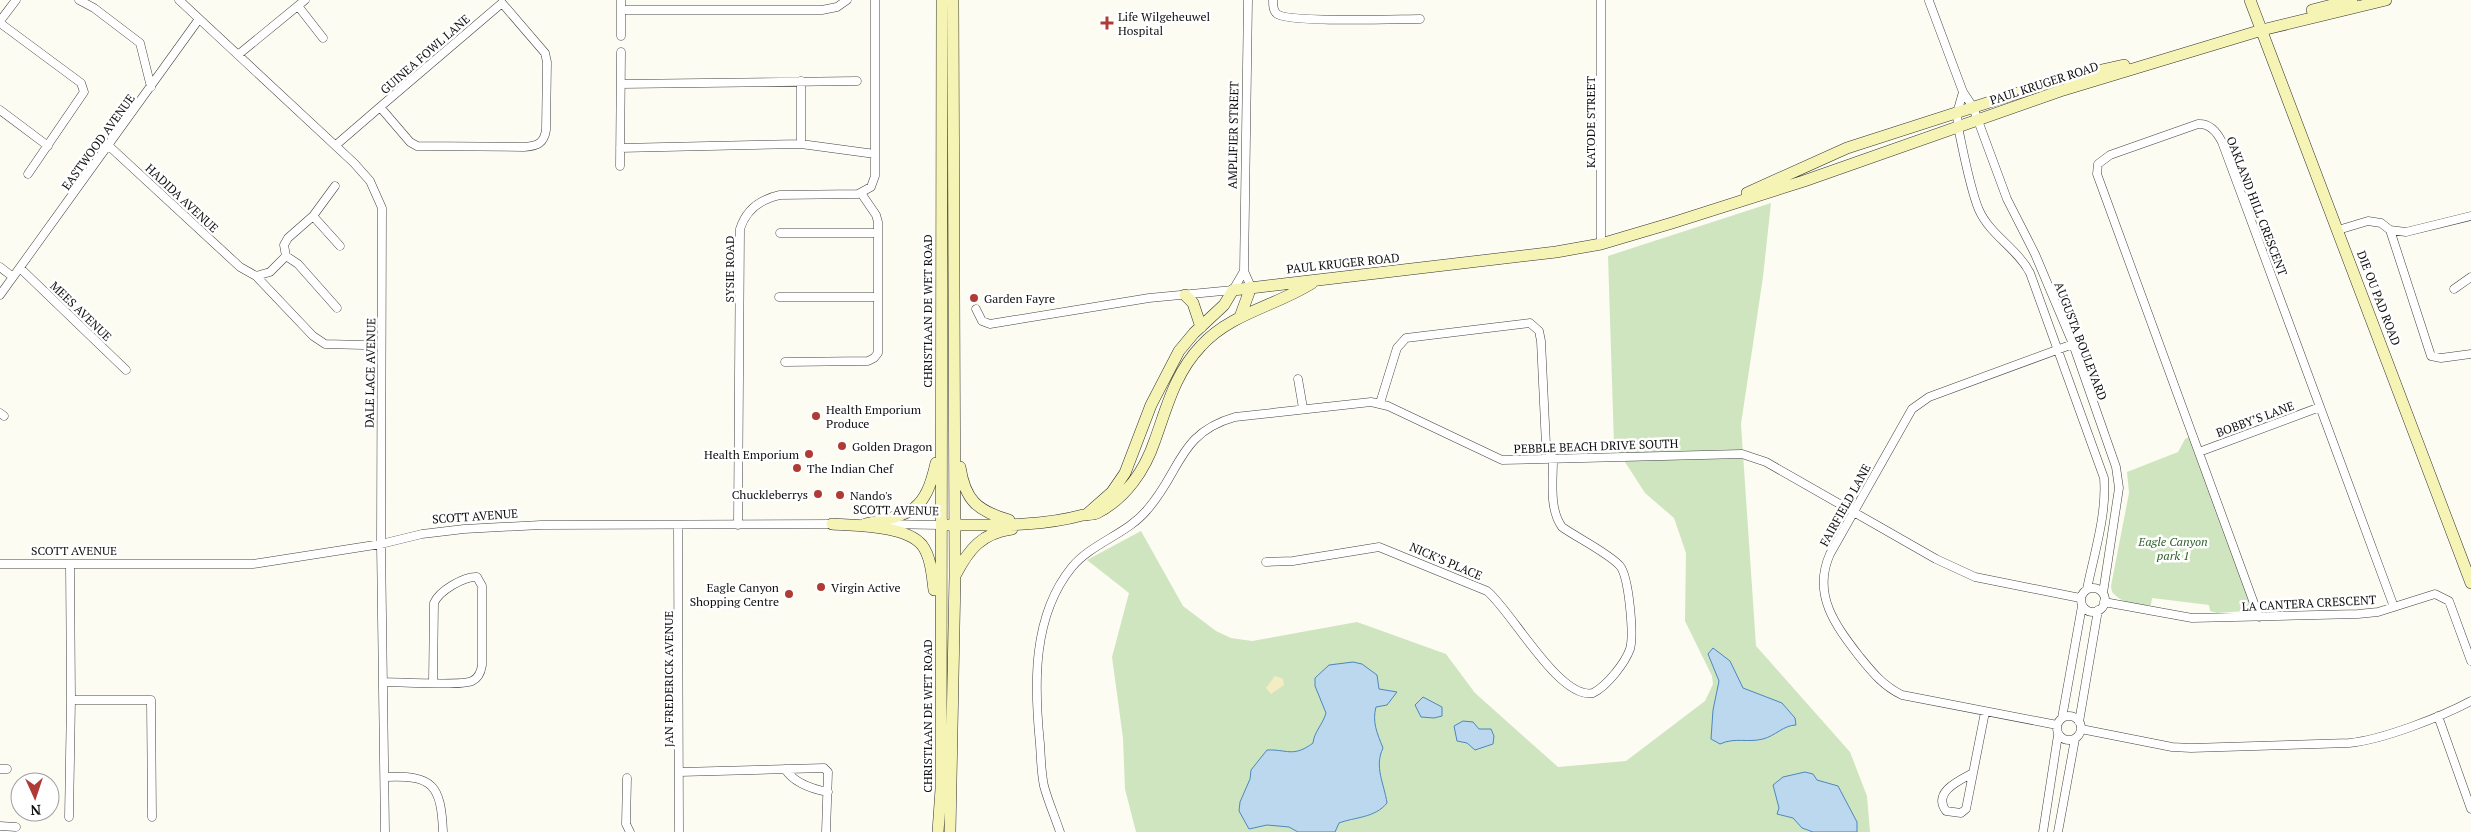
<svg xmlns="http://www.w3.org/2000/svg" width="2471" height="832" viewBox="0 0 2471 832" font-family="'PT Serif',serif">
<rect width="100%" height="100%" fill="#fdfcf2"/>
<path fill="#cfe5bf" d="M 1771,203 L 1763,277 L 1741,424 L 1756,646 L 1850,752 L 1867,796 L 1870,832 L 1136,832 L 1125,789 L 1123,738 L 1112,657 L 1129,593 L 1087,560 L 1141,531 L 1183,606 L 1216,631 L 1231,638 L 1252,641 L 1357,622 L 1446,654 L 1475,693 L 1558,767 L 1626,761 L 1705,701 L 1713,684 L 1712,676 L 1685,621 L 1686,553 L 1674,518 L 1645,493 L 1614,445 L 1608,256 Z
M 2189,437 L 2251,604 L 2245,611 L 2217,613 L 2210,611 L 2209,605 L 2152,598 L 2151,605 C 2137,606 2121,603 2112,592 L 2111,586 L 2129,493 L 2127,472 L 2178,452 L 2185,439 Z"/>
<path fill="#f4edc3" d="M 1275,676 L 1283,679 L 1284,685 L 1271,694 L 1266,688 Z"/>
<path fill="#bcd8ef" stroke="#4b87be" d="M 1713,648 L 1730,661 L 1743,688 L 1782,703 L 1795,718 L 1796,725 C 1784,725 1775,736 1763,739 C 1748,743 1735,737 1720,744 L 1711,739 L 1713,710 L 1719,681 L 1708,654 Z
M 1353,662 L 1362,664 L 1377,675 L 1379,689 L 1397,692 L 1387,705 L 1376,707 C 1372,722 1377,733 1383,748 C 1374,767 1384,783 1387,803 C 1375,818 1355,817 1339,823 L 1335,832 L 1298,832 L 1289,827 L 1267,825 L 1249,829 L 1239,811 L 1240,802 L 1250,779 L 1251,770 L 1267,750 C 1287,749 1293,758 1313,743 C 1314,732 1323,724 1326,713 L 1315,686 L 1315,678 L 1329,665 Z
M 1423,697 L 1442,707 L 1442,716 L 1434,718 L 1421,717 L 1415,705 Z
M 1463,721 L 1473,722 L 1479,729 L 1491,729 L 1494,736 L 1493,744 L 1475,750 L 1467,743 L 1457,741 L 1454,726 Z
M 1805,772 L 1813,774 L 1817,780 L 1838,786 L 1857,822 L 1857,832 L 1813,832 L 1802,828 L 1793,818 L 1777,814 L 1779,808 L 1773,785 L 1783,777 Z"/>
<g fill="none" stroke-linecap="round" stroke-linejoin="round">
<defs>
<path id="street" d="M 79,0 L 94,8 L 140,43 L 151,87
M 179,0 L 354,163 L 370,181 L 382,208 L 381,544 L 385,832
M 1248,0 L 1244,271 L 1251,287
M 1273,0 C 1273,5 1273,11 1277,14 C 1289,23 1399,19 1420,19
M 1929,1 L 1963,92 L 1973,107 L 2007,199 L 2035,254 L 2073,344 L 2116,467 L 2119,488 L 2103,593
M 298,6 L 323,38
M 621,10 L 822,10 L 837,7 L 847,0
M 0,21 L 16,0
M 0,23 L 81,83 L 84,92 L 28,174
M 621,36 L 621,0
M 239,54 L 305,0
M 801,81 L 801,144
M 621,84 L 857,81
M 1963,92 L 1957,113 L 1958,127 C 1963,150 1970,189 1979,210 C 1990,235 2018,249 2030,273 L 2104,478 C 2107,514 2094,554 2087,589
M 0,110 L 48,146
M 336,145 L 380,107 L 410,142 L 417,146 L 524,147 C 538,146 544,143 546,130 L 547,62 L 545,53 L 502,3 L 380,107
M 109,146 L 240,267 L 256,276 L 313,336 L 325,344 L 363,345
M 620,148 L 801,144 L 875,154
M 620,166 L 621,52
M 313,216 L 340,246
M 2338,230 L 2368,221 L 2381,223 L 2390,230 L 2406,232 L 2471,216
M 2390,230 L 2431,356 L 2441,358 L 2471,354
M 780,233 L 878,233
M 1601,244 L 1601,0
M 286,256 L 284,245 L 288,238 L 313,216 L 335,186
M 0,267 L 13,277
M 20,268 L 126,370
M 256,276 L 270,272 L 286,256 L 298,264 L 337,308
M 2454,289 L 2471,277
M 0,295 L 199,19
M 779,297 L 878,297
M 976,309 L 982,321 L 990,324 L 1149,298 L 1233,290 L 1244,271
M 785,362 L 868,361 L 874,358 L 878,353 L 878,222 L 876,215 L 861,193
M 1298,379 L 1303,408
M 1380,403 L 1397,348 L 1406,338 L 1530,323 L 1539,331 L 1541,341 L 1546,445 L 1553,460
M 0,413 L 4,416
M 2199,452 L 2320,407
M 882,524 L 940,525
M 738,525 L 740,229 C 746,210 761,199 780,195 L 858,194 L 871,187 L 875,176 L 875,0
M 678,526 L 679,832
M 1266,562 L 1293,561 L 1379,547 L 1487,591 C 1511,610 1559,700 1593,693 C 1607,686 1625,663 1630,649 C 1634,635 1629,577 1620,566 C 1610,554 1576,537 1562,527 C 1549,509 1553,481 1553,460
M 0,564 L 253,564 L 381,544 L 422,534 L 464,529 L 541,525 L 836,524
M2081 600a12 12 0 1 1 24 0a12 12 0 1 1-24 0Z
M 2104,602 L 2192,618 L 2358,614 L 2378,612 L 2435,594 L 2449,601 L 2471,661
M 2259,617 L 2097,174 L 2098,164 L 2110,155 L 2198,124 C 2210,123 2217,132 2222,142 L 2394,607
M 383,682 C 398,682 463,686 472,681 C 479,678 481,672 482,665 L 482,586 L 477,577 C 464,576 439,591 434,603 L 433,682
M 71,700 L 151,700 L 152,817
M2057 728a12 12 0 1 1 24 0a12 12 0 1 1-24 0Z
M 2438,716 L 2471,809
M 2062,718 L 2082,606
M 2079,722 L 2098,610
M 2057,725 L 1902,695 C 1883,686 1872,672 1859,656 C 1835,625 1812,594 1830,554 L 1912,409 L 1929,397 L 2073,344
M 2081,729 L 2172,747 L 2191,748 L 2349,743 C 2382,740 2441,717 2471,701
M 0,769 L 7,769
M 785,769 C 794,783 812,789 828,792
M 680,772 L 824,768 L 828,772 L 826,832
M 1973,773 C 1960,780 1932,792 1946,811 L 1961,813 L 1966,809 L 1985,712
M 386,777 C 433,775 441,785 443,832
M 627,778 L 626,824 L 630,832
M 69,817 L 71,700 L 70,564
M 0,826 L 16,827
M 1060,832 C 1055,817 1048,801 1044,786 C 1041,772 1041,758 1040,744 C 1034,685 1032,616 1072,567 C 1092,543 1127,534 1147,510 C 1181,472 1178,433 1235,417 L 1371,402 L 1388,406 L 1502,460 L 1742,454 L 1766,462 L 1936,559 L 1975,577 L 2080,598
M 2043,832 L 2058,735
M 2058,832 L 2075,739"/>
<path id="secondary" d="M 2250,0 L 2471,583
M 2312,10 L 2352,0
M 1747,193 L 1847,148 L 2061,79 L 2124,65
M 1185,295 L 1193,303 L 1201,327
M 1240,317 L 1251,287
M 960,467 C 965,500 977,511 1009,520
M 1086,515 L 1112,492 L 1125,473 L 1151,405 L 1179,351 L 1194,333 L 1224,305 L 1233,290 L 1556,252 L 1601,244 L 1672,223 L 1804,181 L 2060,91 L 2262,30 L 2386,0
M 832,524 C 857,526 905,525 922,545 C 931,557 932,575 934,590
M 865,524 C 912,514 925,512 936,463
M 947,525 C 993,525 1039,527 1083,515 C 1088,514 1093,515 1097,513 C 1126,498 1145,470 1155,440 C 1167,407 1175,373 1201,346 C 1231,313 1276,306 1312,283
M 956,574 C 969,549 982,533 1012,529
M 938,832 L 941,789 L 942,0
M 950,832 L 955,576 L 953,0"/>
</defs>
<use href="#street" stroke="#424242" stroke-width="9"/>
<use href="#secondary" stroke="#313131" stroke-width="12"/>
<use href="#street" stroke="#fff" stroke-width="8"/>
<use href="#secondary" stroke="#f6f4b4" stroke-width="11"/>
</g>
<g fill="#af3a36" stroke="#fff" stroke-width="2">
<path d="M1104.5 15.5h5v5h5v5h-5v5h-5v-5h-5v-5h5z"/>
<circle cx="974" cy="298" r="5"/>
<circle cx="816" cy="416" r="5"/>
<circle cx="842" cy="446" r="5"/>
<circle cx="809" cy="454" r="5"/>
<circle cx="797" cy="468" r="5"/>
<circle cx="818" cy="494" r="5"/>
<circle cx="840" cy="495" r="5"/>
<circle cx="821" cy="587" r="5"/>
<circle cx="789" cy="594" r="5"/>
</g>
<g text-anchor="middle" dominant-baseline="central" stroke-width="5" stroke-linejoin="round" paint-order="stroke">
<g font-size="12" fill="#0f0f0f" stroke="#fff" text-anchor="start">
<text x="1118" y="16">Life Wilgeheuwel<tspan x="1118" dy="14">Hospital</tspan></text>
<text x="984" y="298">Garden Fayre</text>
<text x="826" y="409">Health Emporium<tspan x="826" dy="14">Produce</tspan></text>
<text x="852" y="446">Golden Dragon</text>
<text x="799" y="454" text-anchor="end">Health Emporium</text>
<text x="807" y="468">The Indian Chef</text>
<text x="808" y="494" text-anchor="end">Chuckleberrys</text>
<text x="850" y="495">Nando's</text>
<text x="779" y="587" text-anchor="end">Eagle Canyon<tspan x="779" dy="14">Shopping Centre</tspan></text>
<text x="831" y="587">Virgin Active</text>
</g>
<g font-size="12" fill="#0f0f0f" stroke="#fff">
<text transform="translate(425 54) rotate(-41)">GUINEA FOWL LANE</text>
<text transform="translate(2044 83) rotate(-18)">PAUL KRUGER ROAD</text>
<text transform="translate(1590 122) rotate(-90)">KATODE STREET</text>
<text transform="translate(1233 135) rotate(-89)">AMPLIFIER STREET</text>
<text transform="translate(98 142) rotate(-54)">EASTWOOD AVENUE</text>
<text transform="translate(182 198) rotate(43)">HADIDA AVENUE</text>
<text transform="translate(2257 206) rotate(69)">OAKLAND HILL CRESCENT</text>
<text transform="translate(1343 263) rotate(-6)">PAUL KRUGER ROAD</text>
<text transform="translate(729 269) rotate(-90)">SYSIE ROAD</text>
<text transform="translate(2379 298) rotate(69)">DIE OU PAD ROAD</text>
<text transform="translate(81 311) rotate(44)">MEES AVENUE</text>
<text transform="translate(927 311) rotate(-90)">CHRISTIAAN DE WET ROAD</text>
<text transform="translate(2081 341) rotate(69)">AUGUSTA BOULEVARD</text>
<text transform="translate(370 373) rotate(-89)">DALE LACE AVENUE</text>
<text transform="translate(2255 419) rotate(-20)">BOBBY’S LANE</text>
<text transform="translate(1596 446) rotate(-2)">PEBBLE BEACH DRIVE SOUTH</text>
<text transform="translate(1845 505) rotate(-61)">FAIRFIELD LANE</text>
<text transform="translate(896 510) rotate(1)">SCOTT AVENUE</text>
<text transform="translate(475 516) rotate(-4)">SCOTT AVENUE</text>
<text x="74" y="550">SCOTT AVENUE</text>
<text transform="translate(1446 561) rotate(23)">NICK’S PLACE</text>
<text transform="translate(2309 603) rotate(-3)">LA CANTERA CRESCENT</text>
<text transform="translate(668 679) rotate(-90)">JAN FREDERICK AVENUE</text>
<text transform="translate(927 716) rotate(-90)">CHRISTIAAN DE WET ROAD</text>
</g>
<g font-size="12" font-style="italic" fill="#2d5f26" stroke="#fff">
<text x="2173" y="541">Eagle Canyon<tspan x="2173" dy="14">park 1</tspan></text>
</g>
</g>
<g transform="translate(35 797) rotate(177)"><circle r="24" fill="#ffffff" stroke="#9f9f9f"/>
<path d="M0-4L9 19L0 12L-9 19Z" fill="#af3a36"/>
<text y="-8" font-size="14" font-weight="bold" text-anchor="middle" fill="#0f0f0f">N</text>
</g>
</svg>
